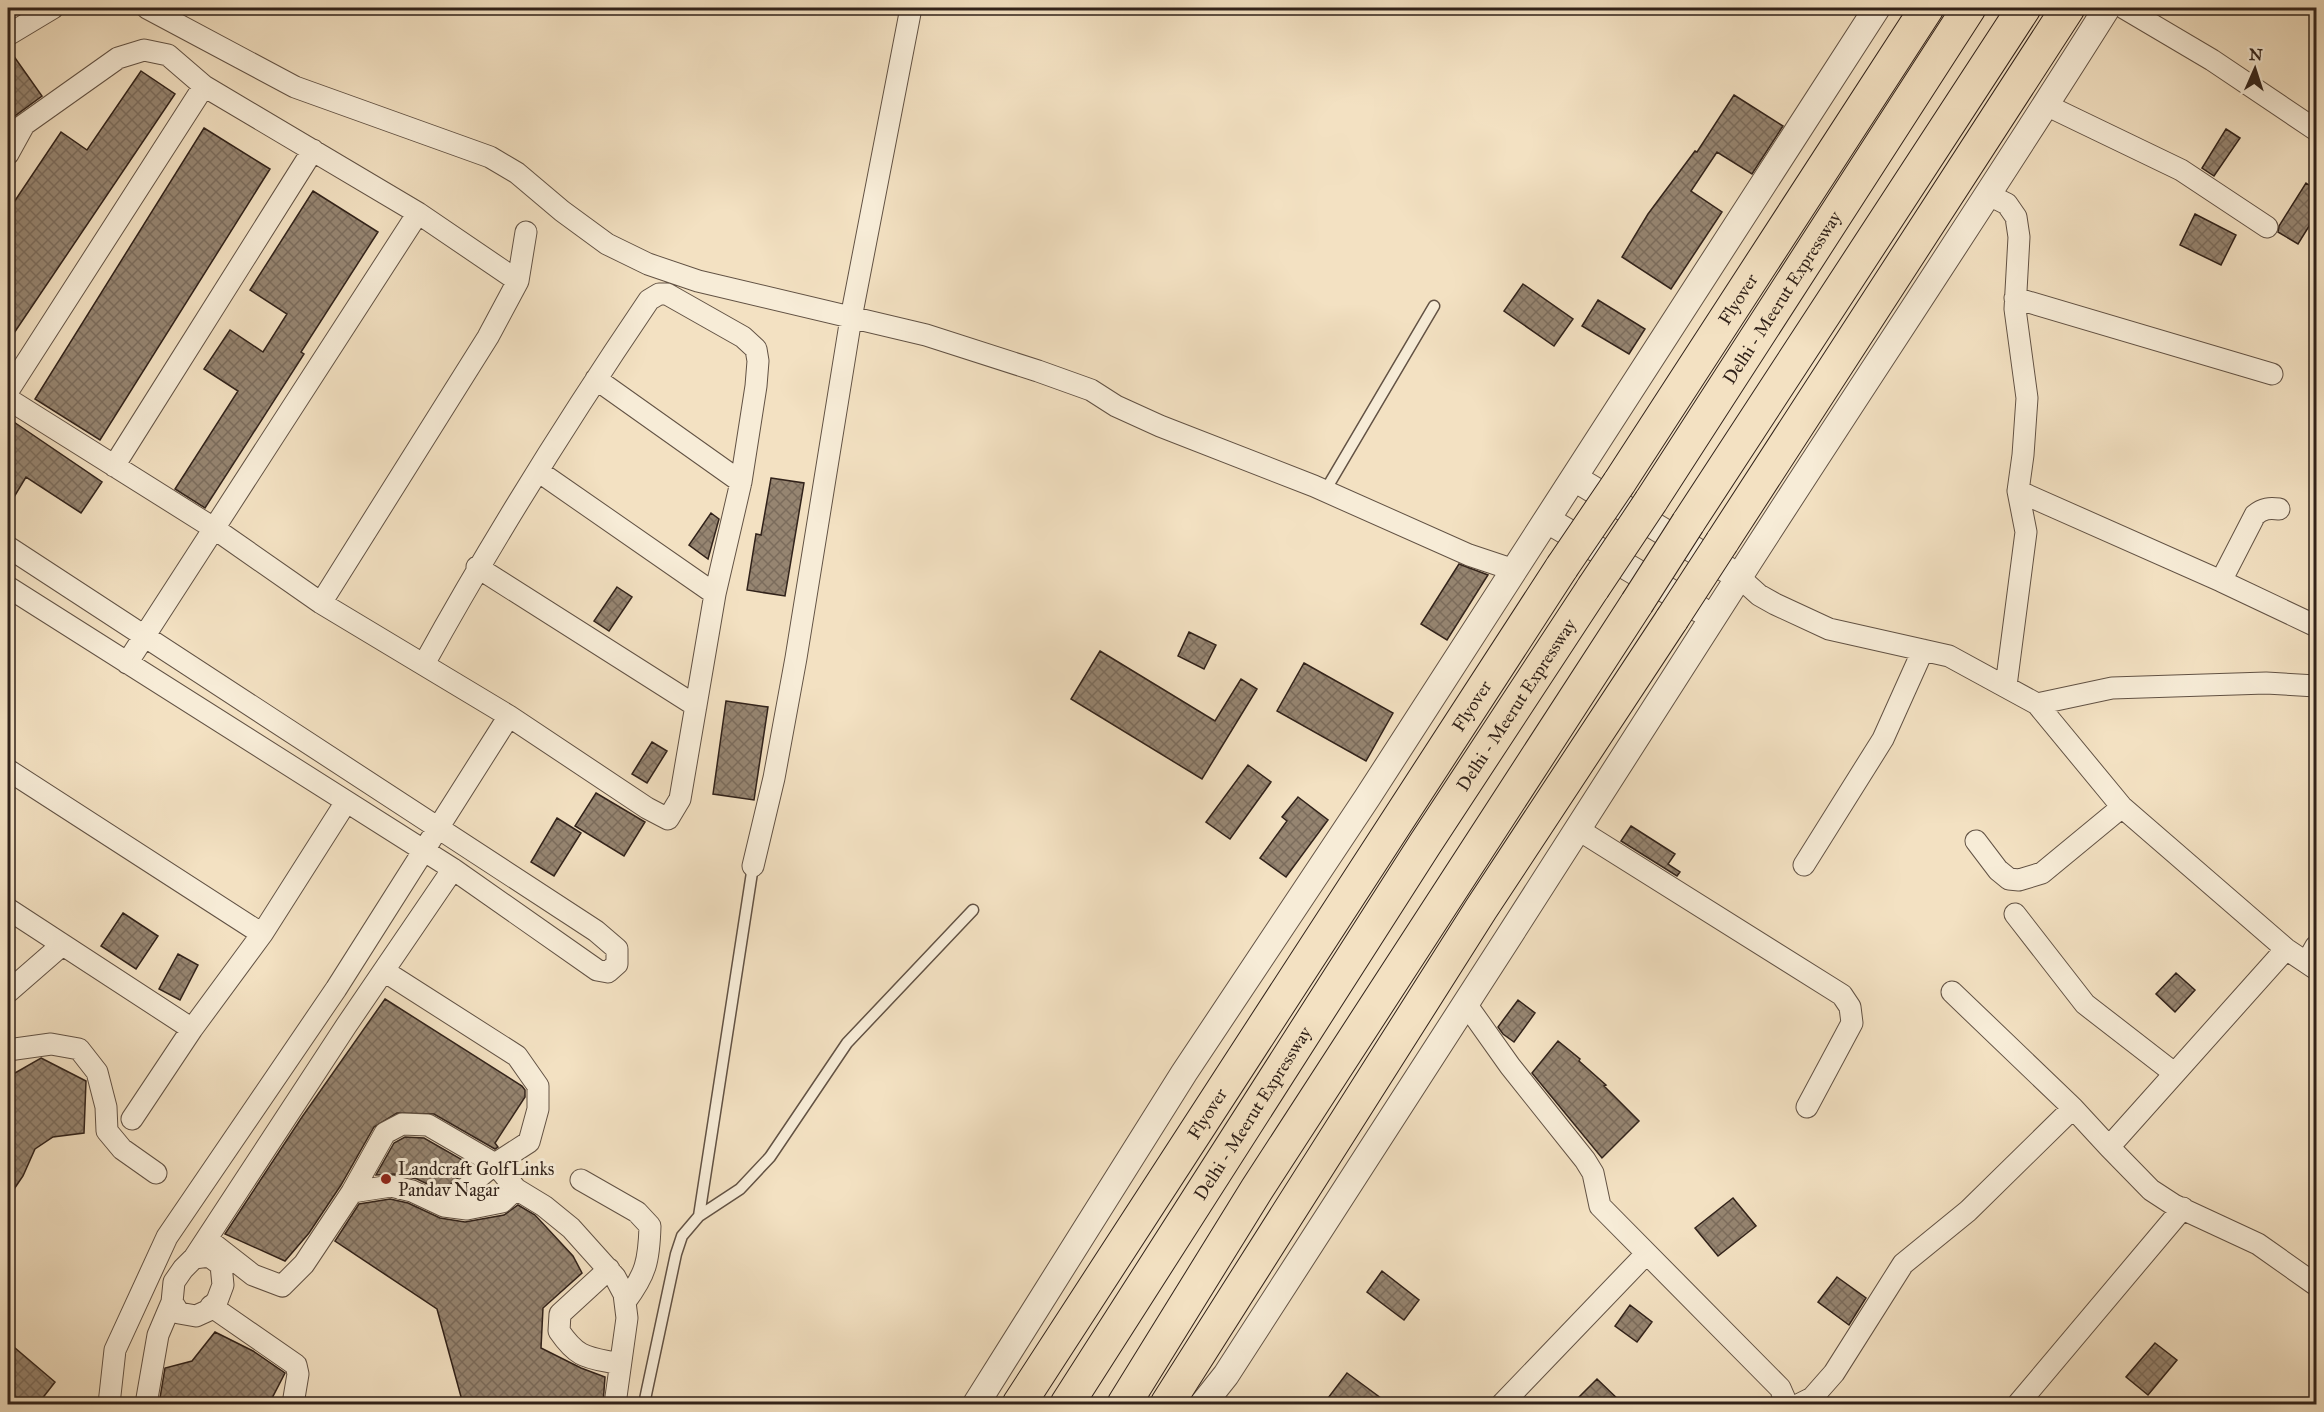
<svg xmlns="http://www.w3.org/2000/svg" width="2324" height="1412" viewBox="0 0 2324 1412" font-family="'IM FELL Great Primer',serif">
<defs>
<pattern id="building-cross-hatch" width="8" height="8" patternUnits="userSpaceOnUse" patternTransform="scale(1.5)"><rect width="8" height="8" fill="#968571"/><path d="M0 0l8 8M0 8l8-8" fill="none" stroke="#7b6c5c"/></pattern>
</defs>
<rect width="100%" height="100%" fill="#f3e1c2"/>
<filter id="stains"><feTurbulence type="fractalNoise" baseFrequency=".00333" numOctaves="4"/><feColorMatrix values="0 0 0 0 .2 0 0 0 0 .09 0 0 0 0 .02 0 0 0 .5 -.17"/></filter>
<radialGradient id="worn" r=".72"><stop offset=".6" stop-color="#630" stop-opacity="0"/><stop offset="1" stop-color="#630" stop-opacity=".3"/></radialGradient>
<path fill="url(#building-cross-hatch)" stroke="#31221a" stroke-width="1.5" d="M 8,48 L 42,96 L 8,121 Z
M 141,71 L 175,94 L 8,342 L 8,211 L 61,132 L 87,150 Z
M 1734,95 L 1783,126 L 1752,174 L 1717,152 L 1691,191 L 1722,212 L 1671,289 L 1622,257 L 1648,214 L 1695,151 L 1697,152 Z
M 204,128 L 270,169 L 100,440 L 35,399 Z
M 2226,129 L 2240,138 L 2214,176 L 2202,168 Z
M 2306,183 L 2316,190 L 2316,215 L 2298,244 L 2278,232 L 2279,226 Z
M 313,191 L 378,232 L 301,352 L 304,354 L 205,508 L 175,489 L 238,391 L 204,369 L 230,330 L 263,352 L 287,314 L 250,290 Z
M 2195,214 L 2236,235 L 2221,265 L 2180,245 Z
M 1523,284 L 1573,319 L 1554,346 L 1504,311 Z
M 1598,300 L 1645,329 L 1629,354 L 1582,326 Z
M 8,418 L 102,482 L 81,513 L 26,477 L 8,507 Z
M 771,478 L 804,483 L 785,596 L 747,590 L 756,534 L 761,535 Z
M 711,513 L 719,519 L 708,559 L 689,545 Z
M 1459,564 L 1488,575 L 1447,640 L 1421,624 Z
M 617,587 L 632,597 L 609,631 L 594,621 Z
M 1189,632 L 1216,645 L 1204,669 L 1178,656 Z
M 1100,651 L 1215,721 L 1241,679 L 1257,689 L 1202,779 L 1071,699 Z
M 1304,663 L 1393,713 L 1366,761 L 1277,711 Z
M 726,701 L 768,707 L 754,800 L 713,794 Z
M 652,742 L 667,751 L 647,783 L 632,774 Z
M 1248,765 L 1271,782 L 1230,839 L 1206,822 Z
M 596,793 L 645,822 L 624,856 L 575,826 Z
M 1298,797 L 1328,820 L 1286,877 L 1260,858 L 1287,821 L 1282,817 Z
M 557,818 L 581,833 L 554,876 L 531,862 Z
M 1631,826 L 1675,854 L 1668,864 L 1680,872 L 1677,876 L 1621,841 Z
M 123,913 L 158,936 L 136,969 L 101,946 Z
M 178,954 L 198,965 L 180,1000 L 159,989 Z
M 2176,973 L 2195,990 L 2175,1012 L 2156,994 Z
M 385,999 L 522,1086 L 525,1090 L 525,1097 L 495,1143 L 498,1147 L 495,1149 L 434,1114 L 397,1113 L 374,1127 L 341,1185 L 309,1233 L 285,1261 L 225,1234 L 302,1117 Z
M 1518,1000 L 1535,1013 L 1514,1042 L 1503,1034 L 1498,1027 Z
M 1558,1041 L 1580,1059 L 1579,1061 L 1606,1085 L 1604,1086 L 1639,1121 L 1602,1158 L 1532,1073 Z
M 41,1058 L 86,1081 L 84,1133 L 53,1137 L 35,1149 L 23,1176 L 8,1198 L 8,1077 Z
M 405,1137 L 424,1138 L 473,1166 L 442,1191 L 417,1179 L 394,1174 L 376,1175 L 394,1143 Z
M 1733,1198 L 1756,1226 L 1718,1256 L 1695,1228 Z
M 390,1199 L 408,1203 L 440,1218 L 465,1222 L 504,1215 L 518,1205 L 535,1215 L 573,1256 L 582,1273 L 543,1308 L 541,1348 L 581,1368 L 605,1377 L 603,1404 L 463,1404 L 437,1309 L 335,1241 L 359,1204 Z
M 1382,1271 L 1419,1300 L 1404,1320 L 1367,1292 Z
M 1837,1277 L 1866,1298 L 1849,1325 L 1818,1302 Z
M 1630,1305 L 1652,1322 L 1637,1342 L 1615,1326 Z
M 215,1332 L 253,1351 L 285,1373 L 269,1404 L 159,1404 L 165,1368 L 192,1361 Z
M 8,1342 L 55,1382 L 38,1404 L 8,1404 Z
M 2155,1343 L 2177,1360 L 2148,1395 L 2126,1377 Z
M 1347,1373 L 1389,1404 L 1337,1404 L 1328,1398 Z
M 1597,1379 L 1623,1404 L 1572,1404 Z"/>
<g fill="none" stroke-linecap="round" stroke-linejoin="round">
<defs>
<path id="service" d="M 1325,491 L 1434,306
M 699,1216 L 753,866
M 644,1404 L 676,1254 L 682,1236 L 699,1216 L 740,1189 L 770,1157 L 847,1043 L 973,910"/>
<path id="minor" d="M 147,8 L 295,87 L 490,157 L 517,173 L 562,211 L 607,244 L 648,264 L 698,281 L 926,335 L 1038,371 L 1091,390 L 1116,406 L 1160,426 L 1314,486 L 1469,555 L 1514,570
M 2124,8 L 2212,60 L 2316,130
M 8,35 L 53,8
M 2046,105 L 2181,170 L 2267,227
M 8,136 L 118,58 L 144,50 L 168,55 L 204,86 L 418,213 L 518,281 L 488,337 L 321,603
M 8,154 L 24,125
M 1989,195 L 2007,204 L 2016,217 L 2019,237 L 2015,309 L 2027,398 L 2023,455 L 2018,491 L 2026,532 L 2006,686
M 518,281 L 526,232
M 2015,298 L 2272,374
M 596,379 L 741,482
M 8,391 L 204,86
M 8,399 L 215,529 L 321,603 L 509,716 L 647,808 L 668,819 L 680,799 L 715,594 L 741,482 L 756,386 L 758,361 L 756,349 L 743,337 L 667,294 L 659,294 L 649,300 C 569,418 493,539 424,664
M 114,466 L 313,150
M 538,471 L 715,594
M 2018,491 L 2221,581 L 2316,626
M 8,547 L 596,931 L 617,949 L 617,964 L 608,972 L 597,970 L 453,869 L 8,587
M 477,567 L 696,706
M 1739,577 L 1759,595 L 1775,604 L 1829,629 L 1949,656 L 2037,704 L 2122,807 L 2286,949 L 2316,969
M 2221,581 L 2255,515 C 2263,508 2270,508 2279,509
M 127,663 L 418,213
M 2037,704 L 2112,688 L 2266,683 L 2316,686
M 8,770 L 262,934
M 1579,830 L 1842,995 L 1850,1007 L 1852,1023 L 1807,1107
M 1976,841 L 1998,870 L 2009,879 L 2019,880 L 2042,873 L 2122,807
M 1804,865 L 1883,739 L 1923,650
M 753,866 L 774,778 L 796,658 L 851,318 L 911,8
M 8,909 L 192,1029 L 262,934 L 346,802
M 2015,914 L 2085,1004 L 2174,1073
M 2307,962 L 2316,946
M 384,971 L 517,1056 L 538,1086 L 538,1109 L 529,1142 L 495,1164 L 444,1206
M 8,992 L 62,945
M 1952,992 L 2073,1108 L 2109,1147 L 2286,949
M 1466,1004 L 1510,1066 L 1585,1160 L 1593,1173 L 1600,1206 L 1780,1388 L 1787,1404
M 8,1050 L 51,1044 L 79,1049 L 97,1072 L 106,1107 L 107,1131 L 122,1149 L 156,1173
M 132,1119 L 192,1029
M 2109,1147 L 2151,1190 L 2174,1205 L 2258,1244 L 2316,1285
M 581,1180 L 637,1212 L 650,1226 C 649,1261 646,1274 625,1302
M 352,1192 L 391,1186 L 412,1191 L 444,1206 L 467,1209 L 502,1202 L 516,1189
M 207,1239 L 253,1275 L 282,1286 L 304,1264 L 352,1192 L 385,1133 L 402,1124 L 428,1125 L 495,1164 L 516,1189 L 544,1206 L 571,1228 L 615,1277 L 624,1294 L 627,1318 L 615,1404
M 209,1256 L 221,1265 L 223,1285 L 217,1301 L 207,1311 L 196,1316 L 179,1313 L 172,1302 L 174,1282 L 183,1269 L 194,1258 Z
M 194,1258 L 346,1026 L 453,869
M 609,1269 L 560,1314 L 559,1331 C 579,1360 588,1357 620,1364
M 211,1306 L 296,1365 L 298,1374 L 293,1404
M 109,1404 L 115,1350 L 167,1237 L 336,989 L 509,716
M 146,1404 L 158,1335 L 172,1302
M 1502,1404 L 1646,1254
M 1800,1404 L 1812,1398 L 1834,1373 L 1903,1264 L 1968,1211 L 2073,1108
M 2018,1404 L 2183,1208"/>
<path id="tertiary" d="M 1574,478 L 1726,569
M 1547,520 L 1699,609
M 976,1404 L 1184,1073 L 1367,798 L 1877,8
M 1203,1404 L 1226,1375 C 1398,1109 1569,844 1739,577 C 1861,387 1987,199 2107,8"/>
<g id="trunk">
<path id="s1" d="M 1619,483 L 1927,8"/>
<path d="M 1722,542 L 2068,8"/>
<path id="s2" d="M 1019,1404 L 1562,567"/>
<path d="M 1167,1404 L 1481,909 L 1672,619"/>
</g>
<g id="motorway">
<path id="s3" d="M 1651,501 L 1969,8"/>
<path d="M 1688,523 L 2024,8"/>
<path id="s4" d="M 1067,1404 L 1425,844 L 1593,588"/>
<path d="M 1124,1404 L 1257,1189 L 1637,603"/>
</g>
</defs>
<use href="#service" stroke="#625244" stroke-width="13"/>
<use href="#minor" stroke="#625244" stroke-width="23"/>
<use href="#tertiary" stroke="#625244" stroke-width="28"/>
<use href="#trunk" stroke="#31221a" stroke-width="35"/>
<use href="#motorway" stroke="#31221a" stroke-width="35"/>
<use href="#service" stroke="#f7ecd7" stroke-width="10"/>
<use href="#minor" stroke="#f7ecd7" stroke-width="21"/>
<use href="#tertiary" stroke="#f7ecd7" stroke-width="26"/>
<use href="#trunk" stroke="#f3e1c2" stroke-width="33"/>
<use href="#motorway" stroke="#f3e1c2" stroke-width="33"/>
<defs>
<path id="trunk-bridge" d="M 1562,567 L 1619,483
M 1672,619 L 1722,542"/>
<path id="motorway-bridge" d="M 1593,588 L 1651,501
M 1637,603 L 1688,523"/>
</defs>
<use href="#trunk-bridge" stroke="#31221a" stroke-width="35" stroke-linecap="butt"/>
<use href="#motorway-bridge" stroke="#31221a" stroke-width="35" stroke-linecap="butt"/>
<use href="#trunk-bridge" stroke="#f3e1c2" stroke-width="33"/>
<use href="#motorway-bridge" stroke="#f3e1c2" stroke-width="33"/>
</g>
<circle fill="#8f2418" stroke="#f7ecd7" stroke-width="2" cx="386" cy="1179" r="6"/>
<g text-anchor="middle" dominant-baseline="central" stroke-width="6" stroke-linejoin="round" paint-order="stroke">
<g font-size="18" fill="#31221a" stroke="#f7ecd7">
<text stroke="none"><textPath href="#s3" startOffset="242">Delhi - Meerut Expressway</textPath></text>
<text stroke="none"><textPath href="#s1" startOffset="219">Flyover</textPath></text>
<text stroke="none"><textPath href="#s4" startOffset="831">Delhi - Meerut Expressway</textPath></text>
<text stroke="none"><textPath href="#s2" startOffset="832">Flyover</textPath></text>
<text stroke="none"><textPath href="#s2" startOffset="346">Flyover</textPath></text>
<text stroke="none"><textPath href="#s4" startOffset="345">Delhi - Meerut Expressway</textPath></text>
</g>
<g font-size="18" fill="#31221a" stroke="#f7ecd7" text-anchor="start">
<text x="398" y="1169">Landcraft GolfLinks<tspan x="398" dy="21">Pandav Nagar</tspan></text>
</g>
</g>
<rect width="2324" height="1412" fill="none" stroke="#f3e1c2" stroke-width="30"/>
<rect x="9" y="9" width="2306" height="1394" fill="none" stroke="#31221a" stroke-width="3"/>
<rect x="15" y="15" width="2294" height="1382" fill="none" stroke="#31221a" stroke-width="1.5"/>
<g transform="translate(2255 69) rotate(3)" stroke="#f7ecd7" stroke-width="4.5" paint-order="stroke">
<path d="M0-4.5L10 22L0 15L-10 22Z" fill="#31221a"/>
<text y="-9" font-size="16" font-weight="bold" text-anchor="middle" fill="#31221a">N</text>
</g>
<rect width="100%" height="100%" filter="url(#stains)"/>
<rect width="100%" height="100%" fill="url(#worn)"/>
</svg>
